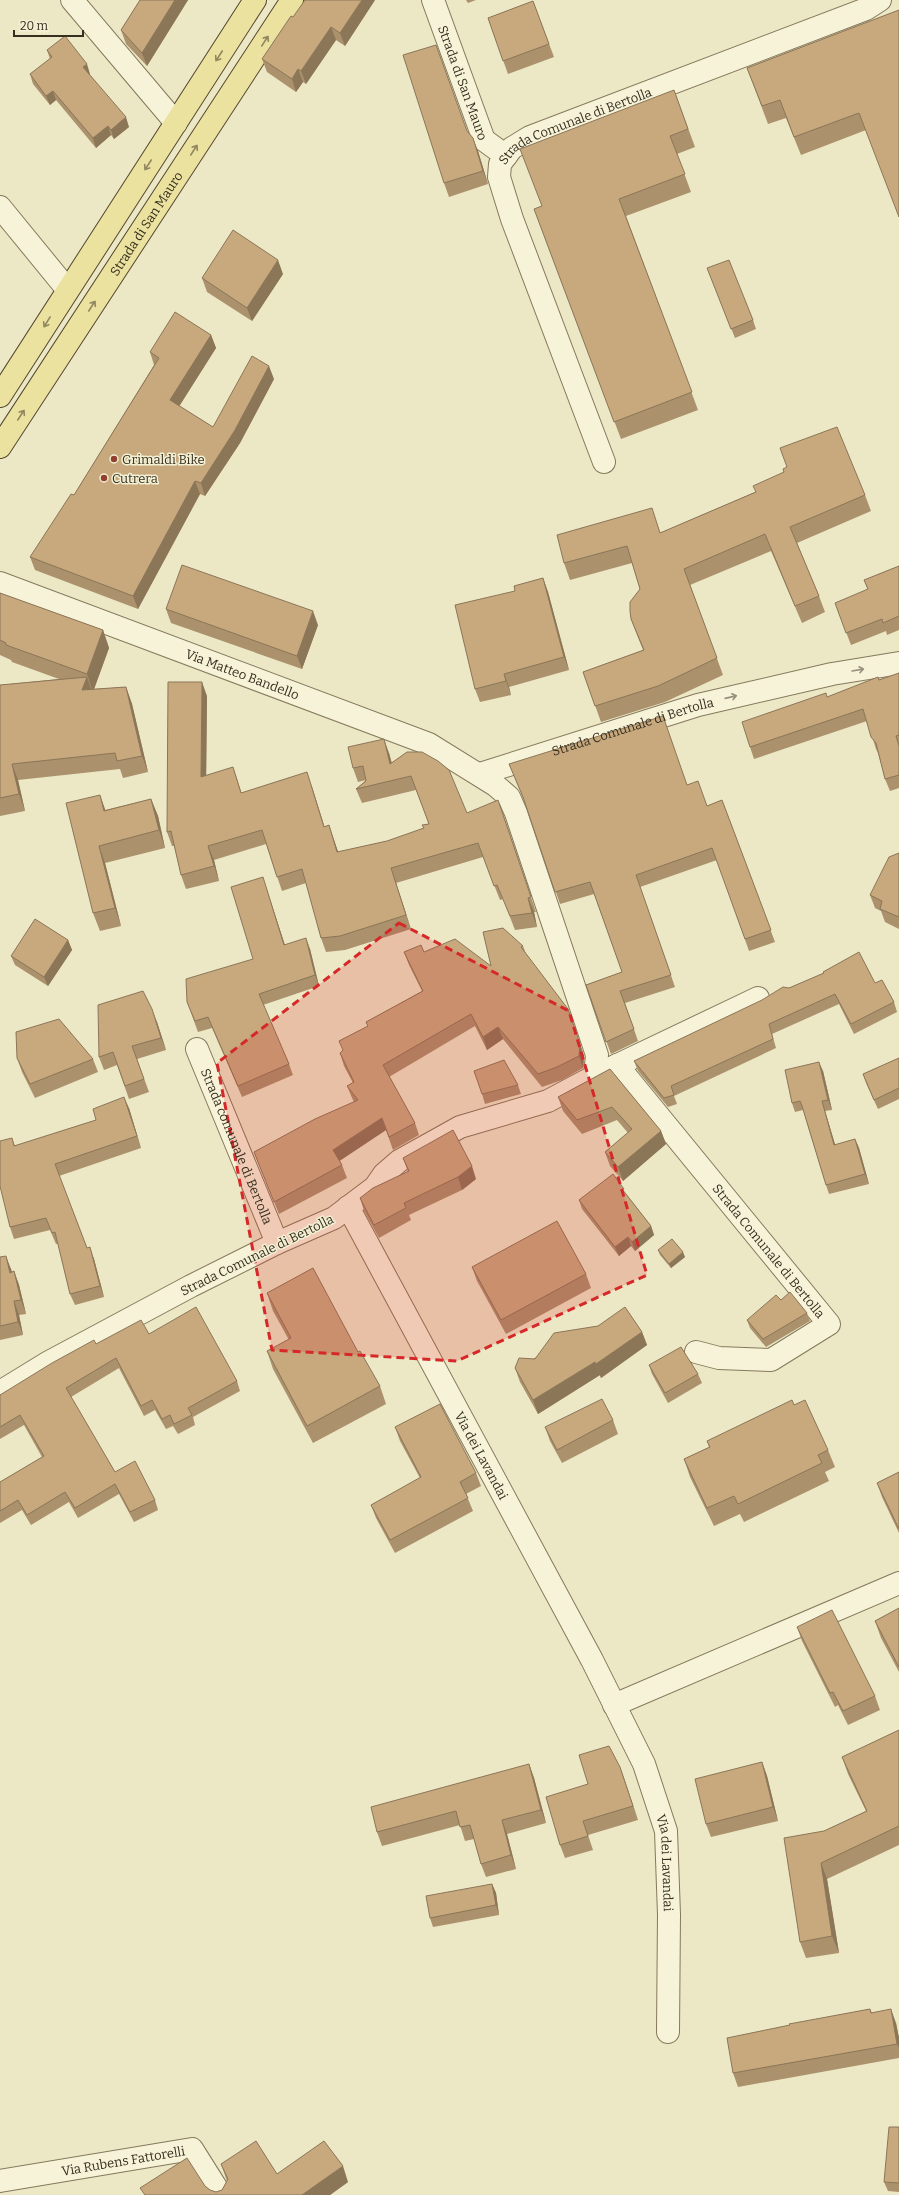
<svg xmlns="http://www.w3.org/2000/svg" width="899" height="2195" viewBox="0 0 899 2195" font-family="Bitter,serif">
<rect width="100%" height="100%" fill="#ece7c5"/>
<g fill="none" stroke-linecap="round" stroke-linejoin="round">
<defs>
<g id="minor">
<path d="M 72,0 L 176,123"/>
<path id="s1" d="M 433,0 L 484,140 L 506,156"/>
<path d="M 0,207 L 67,289"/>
<path id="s2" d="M 604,462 L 512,219 L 499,177 L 500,164 L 512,148 L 530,137 L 866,9 L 880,0"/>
<path id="s3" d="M 0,583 L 429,744 L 495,785 L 509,797 L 516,813 L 597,1055 L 595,1076 L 548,1101 L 460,1127 L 399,1161 L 384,1174 L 375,1187 L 334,1218 L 277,1243 L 191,1286 L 49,1362 L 0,1392"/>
<path id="s4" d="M 480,774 L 698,705 L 832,674 L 899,663"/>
<path id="s5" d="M 197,1049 L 277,1243"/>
<path id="s6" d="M 617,1065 L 829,1324 L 771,1360 L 719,1358 L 696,1352"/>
<path d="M 605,1071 L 758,998"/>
<path id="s7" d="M 348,1207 L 592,1660 L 644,1764 L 666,1831 L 669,1915 L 668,2032"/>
<path d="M 614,1705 L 899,1583"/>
<path id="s8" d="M 0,2181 L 192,2149 L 221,2195"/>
</g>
<g id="major">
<path d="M 0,396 L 255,0"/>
<path id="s9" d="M 0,447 L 292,0"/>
</g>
</defs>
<use href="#minor" stroke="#85795c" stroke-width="24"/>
<use href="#major" stroke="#534730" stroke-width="24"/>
<use href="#minor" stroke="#f7f3d8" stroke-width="22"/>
<use href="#major" stroke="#ece29f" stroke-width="22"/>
</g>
<path fill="#ab916c" d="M 140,0 L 188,0 L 147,66 L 126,44 L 121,30 Z
M 375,0 L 345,46 L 336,40 L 306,84 L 303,82 L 296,92 L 267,72 L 262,59 L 293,17 Z
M 466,0 L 476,0 L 468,3 Z
M 533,1 L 554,57 L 508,74 L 488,18 Z
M 899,10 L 866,130 L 801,155 L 786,118 L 768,124 L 747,68 Z
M 47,50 L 90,74 L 89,74 L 129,127 L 114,139 L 111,135 L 96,148 L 56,100 L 50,105 L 33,84 L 30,74 L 50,59 Z
M 674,90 L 695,147 L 677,154 L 691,192 L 626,216 L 698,410 L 621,439 L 534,209 L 542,206 Z
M 478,151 L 488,184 L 449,197 L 444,183 Z
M 707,268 L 753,320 L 756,329 L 735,338 Z
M 283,274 L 252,321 L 207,292 L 202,278 Z
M 211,335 L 216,348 L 179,406 L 213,427 L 274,379 L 240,443 L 205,496 L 200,494 L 138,609 L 35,570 L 30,557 L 74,495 L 154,365 L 150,352 Z
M 783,469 L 865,495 L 871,511 L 797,543 L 819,596 L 825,612 L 802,623 L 771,551 L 690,585 L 723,675 L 665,702 L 601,722 L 583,672 L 643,650 L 637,635 L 631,619 L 640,589 L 632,563 L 570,580 L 564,563 L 660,533 L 755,492 L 784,473 Z
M 899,566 L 899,630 L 887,635 L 886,631 L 851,645 L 835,603 L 868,590 L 864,580 Z
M 543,578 L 548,592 L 569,670 L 509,687 L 511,695 L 480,702 L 475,689 L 515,591 Z
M 0,593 L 103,630 L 109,648 L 94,689 L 126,687 L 132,704 L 148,772 L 123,778 L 120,769 L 18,780 L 25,811 L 0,816 L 0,685 L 59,679 L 12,662 L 11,660 L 0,655 Z
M 166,609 L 318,625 L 302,669 L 171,623 Z
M 899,673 L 899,788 L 890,791 L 885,779 L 878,753 L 876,749 L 867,721 L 754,759 L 750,747 L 828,697 Z
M 207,696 L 206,776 L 233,767 L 241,793 L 312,787 L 324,827 L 329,825 L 338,852 L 387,841 L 424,829 L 422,825 L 429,824 L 416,790 L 362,803 L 356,789 L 366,780 L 358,782 L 353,768 L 389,753 L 392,763 L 467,813 L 503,814 L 536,912 L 534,912 L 537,927 L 515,930 L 503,899 L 500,900 L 483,857 L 396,883 L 411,929 L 345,950 L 326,952 L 321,938 L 306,883 L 282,891 L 266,844 L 214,860 L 219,881 L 186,889 L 181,875 L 174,846 L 172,846 L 167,832 Z
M 509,764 L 687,785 L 707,806 L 722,800 L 775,942 L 749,951 L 717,860 L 640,887 L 675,987 L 625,1003 L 638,1041 L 611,1054 L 586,985 L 622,972 L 594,894 L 560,904 L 526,805 L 514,776 Z
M 100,795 L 105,810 L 151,799 L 158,816 L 165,848 L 105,863 L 121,926 L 100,931 L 93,913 Z
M 899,853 L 899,929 L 885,922 L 881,911 L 875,908 L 870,895 Z
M 266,887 L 285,945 L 310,949 L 319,986 L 263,1005 L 289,1064 L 293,1075 L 242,1097 L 212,1028 L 198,1032 L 187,1002 L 253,959 Z
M 68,940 L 72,950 L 48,986 L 15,965 L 11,956 Z
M 523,946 L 526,954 L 573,1022 L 584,1056 L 583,1068 L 562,1080 L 542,1087 L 503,1039 L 487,1050 L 475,1026 L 389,1077 L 415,1123 L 419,1135 L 393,1150 L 386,1130 L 339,1161 L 342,1165 L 347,1178 L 279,1214 L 254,1152 L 354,1102 L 352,1098 L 347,1086 L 353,1083 L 344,1066 L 340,1053 L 368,1026 L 366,1022 L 422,991 L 409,965 L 404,952 L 424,952 L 491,966 Z
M 824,973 L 875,983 L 894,1002 L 897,1012 L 854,1034 L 839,1004 L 772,1034 L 776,1048 L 674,1096 L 677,1104 L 668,1107 L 638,1071 L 634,1061 L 789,988 Z
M 157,1022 L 166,1050 L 137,1059 L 149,1092 L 129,1099 L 117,1065 L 104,1070 L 99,1057 Z
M 17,1058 L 93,1059 L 98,1072 L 35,1098 L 22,1072 Z
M 899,1058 L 899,1099 L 878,1109 L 866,1083 L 863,1074 Z
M 610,1069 L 661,1131 L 666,1144 L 623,1181 L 610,1166 L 605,1152 L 628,1133 L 617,1120 L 582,1134 L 563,1111 L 558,1097 Z
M 823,1071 L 832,1110 L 825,1111 L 835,1145 L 855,1139 L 859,1148 L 869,1184 L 829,1194 L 826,1185 L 803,1110 L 795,1112 L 792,1103 Z
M 518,1085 L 521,1094 L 485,1104 L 482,1094 Z
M 129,1108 L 141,1148 L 59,1176 L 87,1248 L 94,1259 L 104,1297 L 75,1305 L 70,1294 L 58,1244 L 56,1244 L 50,1230 L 14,1239 L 10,1227 L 12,1138 L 15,1146 L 96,1120 Z
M 403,1158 L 476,1179 L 462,1190 L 409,1215 L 411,1220 L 379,1238 L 364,1211 L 360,1198 L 408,1172 Z
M 625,1193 L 651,1226 L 654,1235 L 635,1251 L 631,1246 L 619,1256 L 582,1209 L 579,1200 Z
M 658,1250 L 685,1257 L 671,1268 L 660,1255 Z
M 0,1257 L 11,1269 L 12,1272 L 14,1271 L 19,1285 L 26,1314 L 19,1315 L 23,1335 L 0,1340 Z
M 472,1267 L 586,1274 L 591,1288 L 506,1334 L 477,1281 Z
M 267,1293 L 358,1352 L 380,1386 L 386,1404 L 313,1443 L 273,1369 L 267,1351 L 289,1340 L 273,1311 Z
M 781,1300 L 807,1313 L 810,1321 L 766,1347 L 750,1328 L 747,1320 Z
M 598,1326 L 642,1332 L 647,1345 L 601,1378 L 600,1375 L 538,1414 L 520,1382 L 515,1368 Z
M 149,1334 L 237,1381 L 240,1391 L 193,1417 L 195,1425 L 178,1434 L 173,1426 L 166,1429 L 155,1410 L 144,1416 L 119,1368 L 71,1397 L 115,1472 L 155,1500 L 158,1510 L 134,1522 L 119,1494 L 78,1518 L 69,1502 L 31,1525 L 22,1510 L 0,1523 L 0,1482 L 42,1457 L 24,1425 L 0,1439 L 0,1395 L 96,1344 Z
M 649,1365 L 698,1374 L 702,1383 L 668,1403 L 652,1374 Z
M 794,1405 L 828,1450 L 835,1467 L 825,1472 L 829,1481 L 744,1522 L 740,1514 L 714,1526 L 690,1477 L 684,1459 L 709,1447 L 707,1441 Z
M 613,1420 L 618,1434 L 562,1463 L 550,1441 L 545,1427 Z
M 395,1427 L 476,1473 L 481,1486 L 466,1494 L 473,1511 L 395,1553 L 376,1518 L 371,1505 L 420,1478 L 400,1441 Z
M 899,1472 L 899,1533 L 882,1497 L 877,1483 Z
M 899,1608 L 899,1672 L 881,1638 L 875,1621 Z
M 797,1627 L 875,1696 L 880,1710 L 848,1725 L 838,1705 L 835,1707 L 802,1641 Z
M 899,1730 L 899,1845 L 827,1879 L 839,1953 L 806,1958 L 800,1942 L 824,1831 L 866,1811 L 848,1774 L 842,1757 Z
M 762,1762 L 767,1776 L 778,1821 L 711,1837 L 706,1824 Z
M 529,1764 L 534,1778 L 546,1823 L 507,1834 L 516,1869 L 486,1877 L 481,1864 L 474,1839 L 465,1841 L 460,1825 L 382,1846 L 377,1832 Z
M 620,1767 L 638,1820 L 588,1835 L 593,1850 L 565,1858 L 560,1845 L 588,1784 Z
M 492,1884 L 496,1893 L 499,1915 L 433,1927 L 430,1918 Z
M 870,2009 L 872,2013 L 896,2023 L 899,2038 L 899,2058 L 738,2087 L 733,2073 L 790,2025 Z
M 899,2127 L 899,2192 L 888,2191 L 884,2182 Z
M 221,2164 L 277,2174 L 348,2182 L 330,2195 L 145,2195 L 205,2186 L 210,2190 L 216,2192 L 222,2190 L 227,2181 Z"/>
<path fill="#8b7658" d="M 175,0 L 188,0 L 147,66 L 142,53 Z
M 362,0 L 375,0 L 345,46 L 340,33 Z
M 331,27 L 336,40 L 306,84 L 301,71 Z
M 87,64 L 90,74 L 87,76 L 83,67 Z
M 298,69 L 303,82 L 296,92 L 292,79 Z
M 53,91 L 56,100 L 50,105 L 46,96 Z
M 126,117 L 129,127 L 114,139 L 111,130 Z
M 108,126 L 111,135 L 96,148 L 93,138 Z
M 473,138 L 478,151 L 488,184 L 483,171 Z
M 278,260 L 283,274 L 252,321 L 247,308 Z
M 211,335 L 216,348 L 175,413 L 170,400 Z
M 269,366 L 274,379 L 240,443 L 205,496 L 201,483 Z
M 195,481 L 200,494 L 138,609 L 133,596 Z
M 543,578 L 548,592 L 569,670 L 564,657 Z
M 313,611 L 318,625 L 302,669 L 297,656 Z
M 103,630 L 109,648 L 93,692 L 87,674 Z
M 504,674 L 509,687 L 511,695 L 506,681 Z
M 87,677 L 93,694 L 82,690 Z
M 202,682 L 207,696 L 206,792 L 201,777 Z
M 126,687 L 132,704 L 148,772 L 142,756 Z
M 384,739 L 389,753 L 395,778 L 390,764 Z
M 12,764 L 18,780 L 25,811 L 19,794 Z
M 233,767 L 238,782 L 246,807 L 241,793 Z
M 307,772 L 312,787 L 329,841 L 324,827 Z
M 100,795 L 106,812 L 104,811 Z
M 151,799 L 158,816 L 165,848 L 159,830 Z
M 329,825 L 334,840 L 343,866 L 337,852 Z
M 99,846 L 105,863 L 121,926 L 115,908 Z
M 208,846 L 214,860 L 219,881 L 214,866 Z
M 391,868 L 396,883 L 411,929 L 406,915 Z
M 263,877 L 266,887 L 288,955 L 284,945 Z
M 528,898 L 534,912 L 537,927 L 532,913 Z
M 306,938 L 310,949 L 319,986 L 315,975 Z
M 68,940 L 72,950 L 48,986 L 44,977 Z
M 152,1009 L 157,1022 L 166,1050 L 161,1038 Z
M 568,1009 L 584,1056 L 583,1068 L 579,1056 Z
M 498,1027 L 503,1039 L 487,1050 L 483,1037 Z
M 819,1062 L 823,1071 L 832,1110 L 828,1100 Z
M 124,1097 L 129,1108 L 141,1148 Z
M 822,1101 L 825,1111 L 838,1154 L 834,1145 Z
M 382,1118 L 386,1130 L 338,1162 L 333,1150 Z
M 661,1131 L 666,1144 L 623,1181 L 618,1167 Z
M 855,1139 L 859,1148 L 869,1184 L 865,1174 Z
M 472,1166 L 476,1179 L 462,1190 L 458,1177 Z
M 651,1226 L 654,1235 L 635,1251 L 632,1242 Z
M 628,1237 L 631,1246 L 619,1256 L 615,1247 Z
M 90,1247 L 94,1259 L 104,1297 L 100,1286 Z
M 683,1252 L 685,1257 L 671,1268 L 669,1264 Z
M 6,1256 L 11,1269 L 15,1286 L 10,1273 Z
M 14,1271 L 19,1285 L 26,1314 L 21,1300 Z
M 14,1301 L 19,1315 L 23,1335 L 18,1322 Z
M 642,1332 L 647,1345 L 601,1378 L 596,1364 Z
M 595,1362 L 600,1375 L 538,1414 L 533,1400 Z
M 762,1762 L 767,1776 L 778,1821 L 773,1807 Z
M 529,1764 L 534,1778 L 546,1823 L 541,1810 Z
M 620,1767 L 625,1781 L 638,1820 L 633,1806 Z
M 502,1820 L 507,1834 L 516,1869 L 511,1855 Z
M 821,1863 L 827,1879 L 839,1953 L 832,1936 Z
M 492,1884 L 496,1893 L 499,1915 L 496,1905 Z
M 891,2009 L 896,2023 L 899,2038 L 899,2048 L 897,2044 Z
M 343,2166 L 348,2182 L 330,2195 L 302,2195 Z"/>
<path fill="#c7a97d" stroke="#8b7658" d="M 140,0 L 175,0 L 142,53 L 121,30 Z
M 305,0 L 362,0 L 340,33 L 331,27 L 301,71 L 298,69 L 292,79 L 262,59 L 291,16 L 293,17 Z
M 533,1 L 549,44 L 503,61 L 488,18 Z
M 899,10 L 899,217 L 859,113 L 794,137 L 780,100 L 762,106 L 747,68 Z
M 65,36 L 87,64 L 83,67 L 126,117 L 111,130 L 108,126 L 93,138 L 53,91 L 46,96 L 30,74 L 52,57 L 47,50 Z
M 436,45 L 467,131 L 473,138 L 483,171 L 444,183 L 403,55 Z
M 674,90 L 688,129 L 670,136 L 685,174 L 619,199 L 692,392 L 614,422 L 534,209 L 542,206 L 520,149 Z
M 233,230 L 278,260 L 247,308 L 202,278 Z
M 729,260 L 753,320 L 731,329 L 707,268 Z
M 175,312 L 211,335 L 170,400 L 213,427 L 252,356 L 269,366 L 235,430 L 201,483 L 195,481 L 133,596 L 30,557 L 71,494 L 74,495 L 159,358 L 150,352 Z
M 837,427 L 865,495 L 790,527 L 819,596 L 795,606 L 765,534 L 684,569 L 717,658 L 658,686 L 595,706 L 583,672 L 644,650 L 631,619 L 630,611 L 630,602 L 640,589 L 627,546 L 564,563 L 557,535 L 652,508 L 660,533 L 756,492 L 753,486 L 784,472 L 783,469 L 787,467 L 780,448 Z
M 182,565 L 313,611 L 297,656 L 166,609 Z
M 899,566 L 899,616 L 883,623 L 882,619 L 846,633 L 835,603 L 868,589 L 864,580 Z
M 543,578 L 564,657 L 504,674 L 506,681 L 475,689 L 455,605 L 515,591 L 514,586 Z
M 0,593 L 103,630 L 87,674 L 6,645 L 6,643 L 0,640 Z
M 899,673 L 899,735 L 896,736 L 899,746 L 899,775 L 885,779 L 876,743 L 871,737 L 863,709 L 750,747 L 742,722 L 826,693 L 827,697 L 878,677 L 879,680 Z
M 87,677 L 82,690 L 126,687 L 142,756 L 117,761 L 115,753 L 12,764 L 19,794 L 0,798 L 0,685 Z
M 168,682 L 202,682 L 201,777 L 233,767 L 241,793 L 307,772 L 324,827 L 329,825 L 337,852 L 387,841 L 424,828 L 422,825 L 429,824 L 411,776 L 356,789 L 366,781 L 363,766 L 353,768 L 348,747 L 384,739 L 390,764 L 407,752 L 422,752 L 438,761 L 449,770 L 467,813 L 498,800 L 531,897 L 528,898 L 532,913 L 510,916 L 497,885 L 494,886 L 478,843 L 391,868 L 406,915 L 340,936 L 321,938 L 302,869 L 277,877 L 262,830 L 208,846 L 214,866 L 181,875 L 171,831 L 167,832 Z
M 663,716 L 687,785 L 698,781 L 707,806 L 722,800 L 771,930 L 745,939 L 712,848 L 636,875 L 671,975 L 620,991 L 634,1029 L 606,1042 L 586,985 L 622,972 L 590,882 L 555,892 L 523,797 L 509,764 Z
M 100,795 L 104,811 L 151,799 L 159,830 L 99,846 L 115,908 L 93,913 L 66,803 Z
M 899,853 L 899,917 L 880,909 L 882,901 L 870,895 L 889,857 Z
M 263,877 L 284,945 L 306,938 L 315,975 L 259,994 L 289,1064 L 238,1086 L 208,1017 L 195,1021 L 187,1002 L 186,979 L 253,959 L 231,887 Z
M 35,919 L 68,940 L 44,977 L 11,956 Z
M 503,928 L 523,946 L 521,947 L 568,1009 L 580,1044 L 579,1056 L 557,1067 L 538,1074 L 498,1027 L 483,1037 L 471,1014 L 383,1065 L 415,1123 L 389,1137 L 382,1118 L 333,1150 L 342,1165 L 274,1202 L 254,1152 L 315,1119 L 358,1100 L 347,1086 L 354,1082 L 340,1053 L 343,1050 L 339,1041 L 368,1026 L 366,1022 L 423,991 L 404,952 L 421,945 L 424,952 L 455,939 L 491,966 L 483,932 Z
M 859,952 L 875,983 L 882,980 L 894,1002 L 851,1024 L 835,994 L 769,1024 L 773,1039 L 671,1086 L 674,1095 L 664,1098 L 634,1061 L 762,1000 L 783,987 L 789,988 L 824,973 L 823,972 Z
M 143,991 L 152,1009 L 161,1038 L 132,1046 L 144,1079 L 125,1086 L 113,1052 L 99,1057 L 98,1005 Z
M 59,1019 L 93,1059 L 30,1084 L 17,1058 L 16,1032 Z
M 899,1058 L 899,1088 L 874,1100 L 863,1074 Z
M 504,1060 L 518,1085 L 482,1094 L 474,1071 Z
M 819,1062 L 828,1100 L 822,1101 L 834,1145 L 855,1139 L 865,1174 L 826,1185 L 802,1106 L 800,1101 L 792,1103 L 785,1070 Z
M 610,1069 L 661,1131 L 618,1167 L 605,1152 L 632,1129 L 612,1107 L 577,1120 L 558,1097 Z
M 124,1097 L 137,1136 L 55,1164 L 87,1248 L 90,1247 L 100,1286 L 70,1294 L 55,1232 L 52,1233 L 46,1218 L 10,1227 L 0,1186 L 0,1141 L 12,1138 L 14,1146 L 96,1120 L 93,1109 Z
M 453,1130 L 472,1166 L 458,1177 L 404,1203 L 406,1208 L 374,1225 L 360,1198 L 373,1188 L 409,1171 L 403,1158 Z
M 613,1174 L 624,1189 L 622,1189 L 651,1226 L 632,1242 L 628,1237 L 615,1247 L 579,1200 Z
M 557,1221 L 586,1274 L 501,1320 L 472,1267 Z
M 672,1239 L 683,1252 L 669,1264 L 658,1250 Z
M 6,1256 L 10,1273 L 14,1271 L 21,1300 L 14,1301 L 18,1322 L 0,1326 L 0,1257 Z
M 313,1268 L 358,1352 L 360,1351 L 380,1386 L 307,1426 L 267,1351 L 291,1338 L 267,1293 Z
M 790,1292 L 807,1313 L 763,1339 L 747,1320 L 776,1295 L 781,1300 Z
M 196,1307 L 237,1381 L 188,1408 L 192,1415 L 174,1424 L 170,1415 L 162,1419 L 152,1400 L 141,1406 L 116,1358 L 66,1388 L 115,1472 L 135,1461 L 155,1500 L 130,1512 L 115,1484 L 75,1508 L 65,1492 L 27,1515 L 18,1500 L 0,1511 L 0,1482 L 44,1456 L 20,1415 L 0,1427 L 0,1395 L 52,1363 L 94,1340 L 96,1344 L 141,1320 L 149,1334 Z
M 625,1307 L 642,1332 L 596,1364 L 595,1362 L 533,1400 L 515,1368 L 519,1358 L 535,1359 L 554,1333 L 598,1326 Z
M 681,1347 L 698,1374 L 665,1393 L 649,1365 Z
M 602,1399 L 613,1420 L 557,1450 L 545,1427 Z
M 792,1400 L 794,1405 L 805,1400 L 828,1450 L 818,1455 L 822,1463 L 738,1504 L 734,1496 L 707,1508 L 684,1459 L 710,1447 L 707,1441 Z
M 440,1404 L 476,1473 L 460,1482 L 468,1498 L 390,1540 L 371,1505 L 421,1477 L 395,1427 Z
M 899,1472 L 899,1529 L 877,1483 Z
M 899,1608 L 899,1667 L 875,1621 Z
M 832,1610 L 875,1696 L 843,1711 L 833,1692 L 830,1693 L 797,1627 Z
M 899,1730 L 899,1826 L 821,1863 L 832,1936 L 800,1942 L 784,1838 L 824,1831 L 867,1811 L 842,1757 Z
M 609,1746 L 620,1767 L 633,1806 L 583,1821 L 588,1836 L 560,1845 L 546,1797 L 588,1784 L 579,1755 Z
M 762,1762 L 773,1807 L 706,1824 L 695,1779 Z
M 529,1764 L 541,1810 L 502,1820 L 511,1855 L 481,1864 L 470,1825 L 460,1827 L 456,1811 L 377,1832 L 371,1807 Z
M 492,1884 L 496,1905 L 430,1918 L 426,1896 Z
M 870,2009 L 871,2013 L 891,2009 L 897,2044 L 733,2073 L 727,2038 L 790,2025 L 789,2024 Z
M 889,2127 L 899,2127 L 899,2183 L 884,2182 Z
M 256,2141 L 277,2174 L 324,2141 L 343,2166 L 302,2195 L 145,2195 L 140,2188 L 187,2158 L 205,2186 L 210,2190 L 216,2192 L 222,2190 L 228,2179 L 221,2164 Z"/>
<defs><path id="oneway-shaft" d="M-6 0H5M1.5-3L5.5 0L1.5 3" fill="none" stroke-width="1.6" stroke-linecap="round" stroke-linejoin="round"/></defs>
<g stroke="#91885f">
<use href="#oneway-shaft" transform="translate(265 41) rotate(-57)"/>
<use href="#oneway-shaft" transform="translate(219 56) rotate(123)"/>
<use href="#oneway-shaft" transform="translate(194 150) rotate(-57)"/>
<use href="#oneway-shaft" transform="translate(148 165) rotate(123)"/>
<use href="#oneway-shaft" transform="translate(92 306) rotate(-57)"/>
<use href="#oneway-shaft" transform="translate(47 322) rotate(122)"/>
<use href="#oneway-shaft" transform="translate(21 415) rotate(-57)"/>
</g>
<g stroke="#96907c">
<use href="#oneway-shaft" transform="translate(858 670) rotate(-10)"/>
<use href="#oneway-shaft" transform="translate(731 697) rotate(-13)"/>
</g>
<path fill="#d62828" fill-opacity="0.2" stroke="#d62828" stroke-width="3" stroke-dasharray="8 5" stroke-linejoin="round" d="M 399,923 L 569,1011 L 647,1275 L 457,1361 L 272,1350 L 217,1063 Z"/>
<g fill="#914030" stroke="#f3f0d4" stroke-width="1.5">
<circle cx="114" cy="459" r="4"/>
<circle cx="104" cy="478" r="4"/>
</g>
<g text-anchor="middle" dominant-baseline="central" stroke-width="3" stroke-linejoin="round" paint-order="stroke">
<g font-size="13" fill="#362e1f" stroke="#f3f0d4">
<text stroke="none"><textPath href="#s1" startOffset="88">Strada di San Mauro</textPath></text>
<text stroke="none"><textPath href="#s2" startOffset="403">Strada Comunale di Bertolla</textPath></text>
<text stroke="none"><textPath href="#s9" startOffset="267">Strada di San Mauro</textPath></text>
<text stroke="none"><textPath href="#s3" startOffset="259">Via Matteo Bandello</textPath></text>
<text stroke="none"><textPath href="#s4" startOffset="160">Strada Comunale di Bertolla</textPath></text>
<text stroke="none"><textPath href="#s5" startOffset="105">Strada comunale di Bertolla</textPath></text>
<text stroke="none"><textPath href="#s6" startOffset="240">Strada Comunale di Bertolla</textPath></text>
<text transform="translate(257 1255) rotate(-26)">Strada Comunale di Bertolla</text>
<text stroke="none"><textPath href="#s7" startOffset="282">Via dei Lavandai</textPath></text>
<text stroke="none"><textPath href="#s7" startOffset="733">Via dei Lavandai</textPath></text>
<text stroke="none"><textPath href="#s8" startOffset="125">Via Rubens Fattorelli</textPath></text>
</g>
<g font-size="13" fill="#362e1f" stroke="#f3f0d4" text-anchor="start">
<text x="122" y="459">Grimaldi Bike</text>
<text x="112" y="478">Cutrera</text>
</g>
</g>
<path d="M14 30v6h69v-6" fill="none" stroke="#362e1f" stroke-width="2"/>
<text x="20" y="30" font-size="12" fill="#362e1f" stroke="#f3f0d4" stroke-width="3" paint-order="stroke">20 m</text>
</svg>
